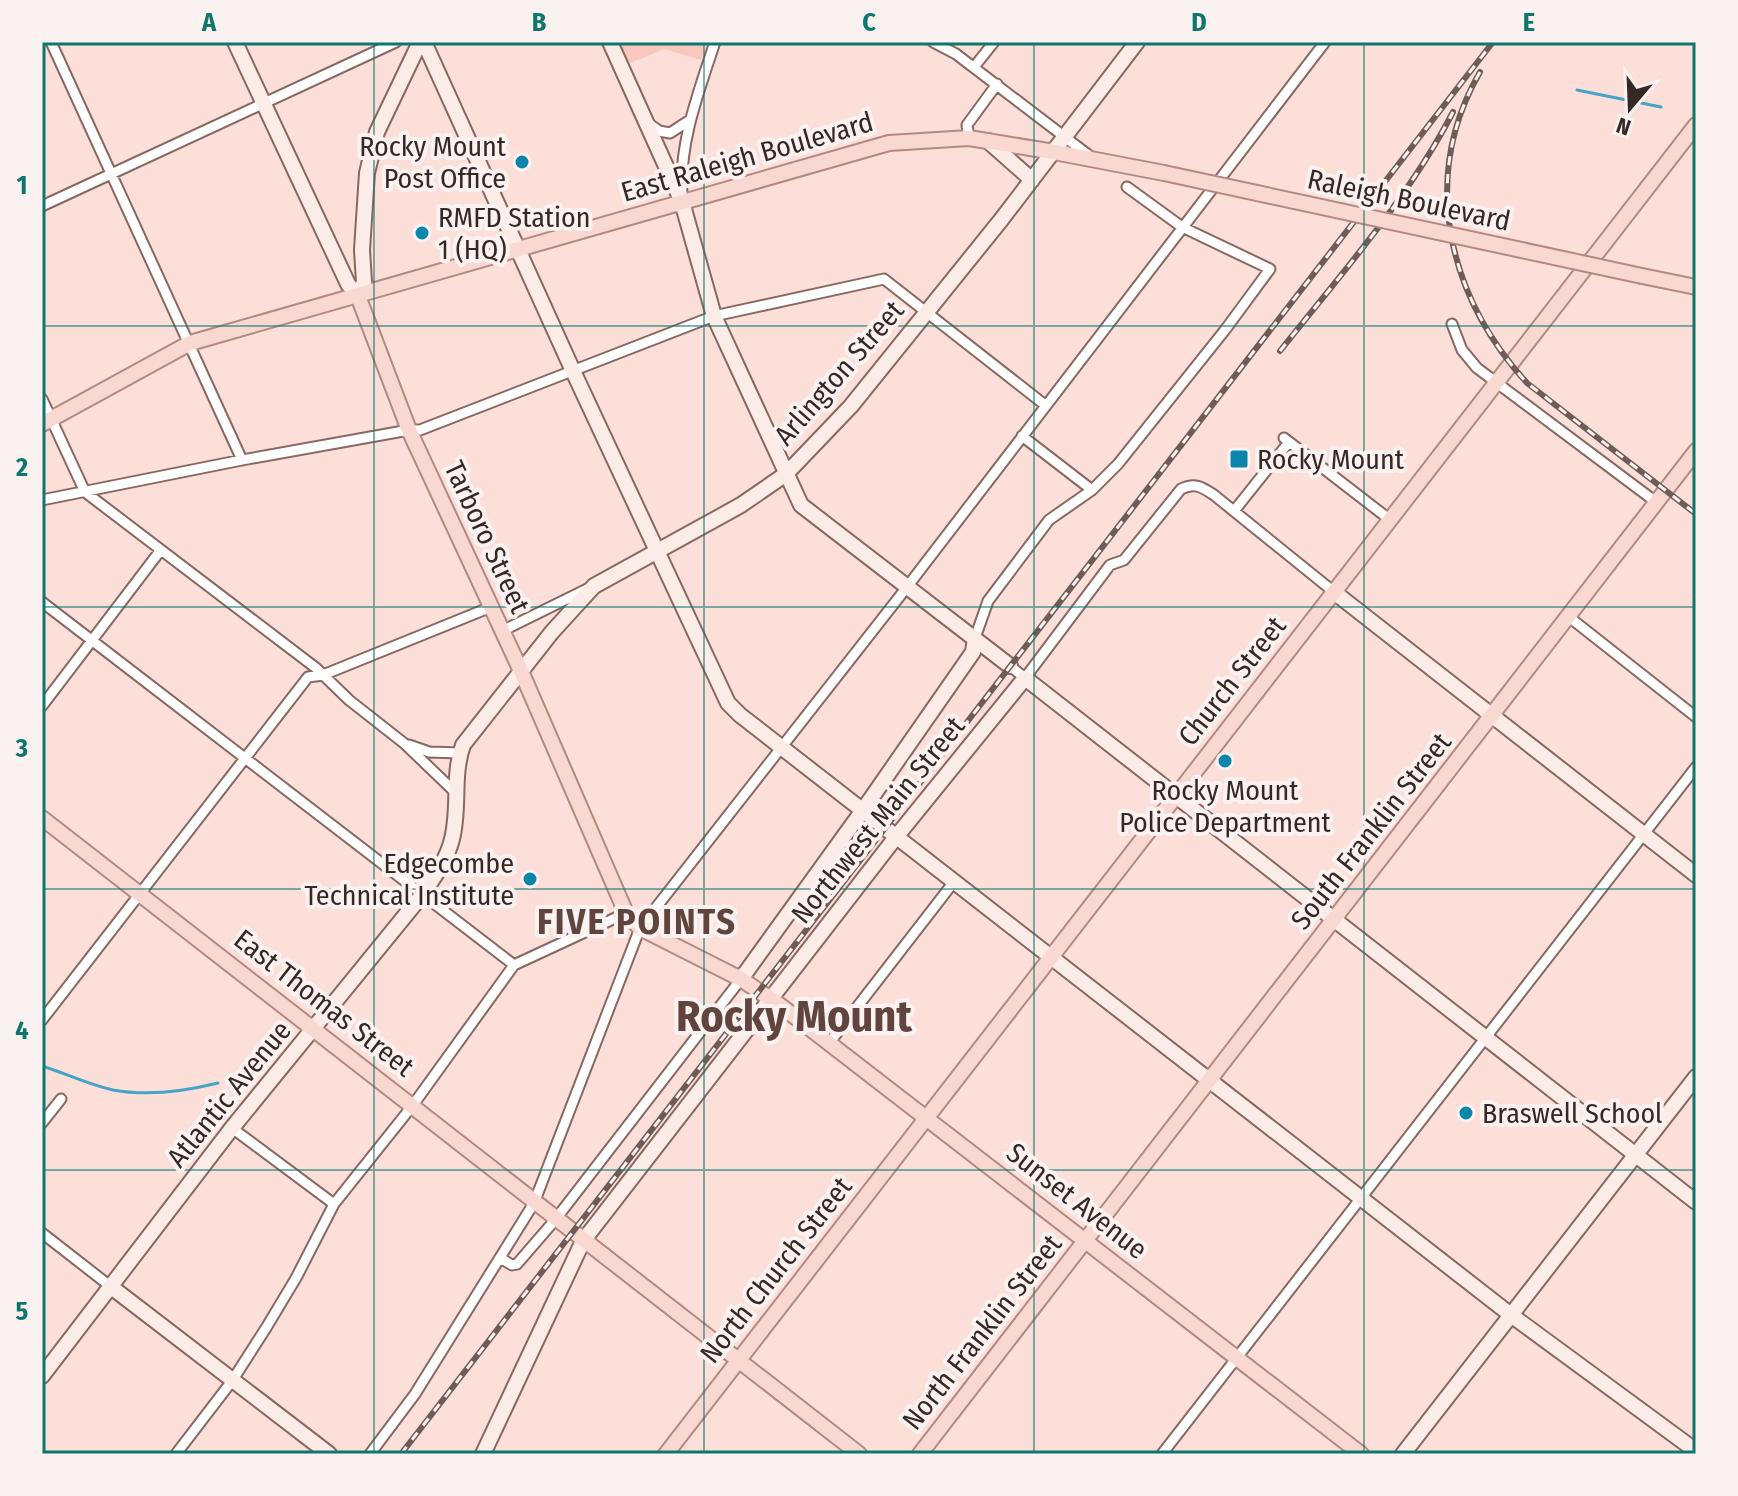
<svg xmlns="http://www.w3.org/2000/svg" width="1738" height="1496" viewBox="0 0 1738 1496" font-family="'Fira Sans Condensed',sans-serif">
<rect width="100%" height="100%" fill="#fddfd9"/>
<path fill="#f8c8be" d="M 618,42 L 707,42 L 701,60 L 664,49 L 628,64 Z"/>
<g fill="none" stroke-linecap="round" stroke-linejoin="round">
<path stroke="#46a4c7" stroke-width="3" d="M 1577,90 L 1661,107
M 42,1066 C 65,1073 89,1085 113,1090 C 146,1096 186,1091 218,1083"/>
<defs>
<path id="street" d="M 51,42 L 242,460
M 933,42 L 956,54 L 1091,157
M 974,67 L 994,42
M 648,123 L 659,131 L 670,133 L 690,120
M 969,138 L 967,125 L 997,84
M 682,195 C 679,142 699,91 715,42
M 42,206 L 396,42
M 1452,324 L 1462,350 L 1477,368 L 1656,502
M 42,399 L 85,492 L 316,668 L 349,700 L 405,744 L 456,793
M 1022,436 L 1092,490
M 1284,438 L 1389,519
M 42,500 L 242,460 L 409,430 L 420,430 L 714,316 L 884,279 L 1045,405
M 1234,511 L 1289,442
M 42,602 L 514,965 L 626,913
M 1569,617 L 1696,717
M 502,631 L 587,589
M 975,638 L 988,601 L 1049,520 L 1092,490 L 1118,464 L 1225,330 L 1270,269 L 1182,227 L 1127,187
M 1010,666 L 1025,678 L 1110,565 L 1124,560 L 1181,489 C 1195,482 1202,487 1214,495 L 1334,592
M 42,706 L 160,551
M 409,745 L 429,752 L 460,753
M 42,1020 L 308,677 L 323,675 L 491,607
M 830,1042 L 953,883
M 42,1123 L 61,1099
M 232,1128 L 334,1204
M 42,1233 L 110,1286
M 500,1258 L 512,1265 L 517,1264 L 555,1220 L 741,979
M 176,1454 L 232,1381 L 266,1328 L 296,1278 L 334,1204 L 413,1105 L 514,965
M 370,1454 L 415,1394 L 534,1203 L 640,928 L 907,587 L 1325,42
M 1162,1454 L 1696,767"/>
<path id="secondary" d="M 235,42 L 348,284 L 358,296 L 364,282 L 362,250 L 367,173 L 377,132 L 420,42
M 424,42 L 573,371 L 728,703 L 740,715 L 1511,1315 L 1696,1451
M 610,42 L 682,202 L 714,316 L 801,505 L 1010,666
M 988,141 L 1032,180
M 1334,592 L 1696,875
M 741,979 L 863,810 L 973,652 L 975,638
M 110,1286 L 329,1454
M 42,1376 L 232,1128 L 422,895 C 434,877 447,860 452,839 C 460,808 452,776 463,745 L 552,632 L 594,586 L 741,505 L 786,474 L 851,406 L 1001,220 L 1137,42
M 483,1454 L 583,1241 L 896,837 L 1025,678 L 1696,1202
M 1403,1454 L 1696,1077"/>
<path id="primary" d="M 1642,276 L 1696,287
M 358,296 L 409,430 L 521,671 L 626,913 L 640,928 L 741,979 L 781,1006 L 1361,1454
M 42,424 L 190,343 L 889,143 L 969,138 L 1054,152 L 1164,173
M 42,818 L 859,1454
M 666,1454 L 1696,125
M 920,1454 L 1696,451"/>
</defs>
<use href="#street" stroke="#886861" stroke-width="13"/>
<use href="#secondary" stroke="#886861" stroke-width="18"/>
<use href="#primary" stroke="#b28a81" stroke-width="18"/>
<use href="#street" stroke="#fff" stroke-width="9"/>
<use href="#secondary" stroke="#fcece8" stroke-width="14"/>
<use href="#primary" stroke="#f9d8d1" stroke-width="14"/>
<defs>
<path id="rail" d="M 1480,72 C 1419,178 1448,296 1527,383 L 1696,514
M 1280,351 C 1341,274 1408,199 1453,112
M 401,1454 L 1493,42"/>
</defs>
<use href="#rail" stroke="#6e5c58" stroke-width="6"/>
<use href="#rail" stroke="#faf2f1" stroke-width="3" stroke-dasharray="9" stroke-linecap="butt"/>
<defs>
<path id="primary-bridge" d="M 1164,173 L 1642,276"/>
</defs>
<use href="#primary-bridge" stroke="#b28a81" stroke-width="18" stroke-linecap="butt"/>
<use href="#primary-bridge" stroke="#f9d8d1" stroke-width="14"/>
</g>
<path fill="none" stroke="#0f766e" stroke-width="2" stroke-opacity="0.55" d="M 374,42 L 374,1454M 704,42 L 704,1454M 1034,42 L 1034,1454M 1364,42 L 1364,1454M 42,326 L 1696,326M 42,607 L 1696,607M 42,889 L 1696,889M 42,1170 L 1696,1170"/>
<g fill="#0a86aa" stroke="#faf2f1" stroke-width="3">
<circle cx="522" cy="162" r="8"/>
<circle cx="422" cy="233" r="8"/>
<rect x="1229" y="449" width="20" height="20" rx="4"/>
<circle cx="1225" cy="761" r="8"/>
<circle cx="530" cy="879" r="8"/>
<circle cx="1466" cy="1113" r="8"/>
</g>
<g text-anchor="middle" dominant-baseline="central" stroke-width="8" stroke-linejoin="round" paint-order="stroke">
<g font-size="28" fill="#362825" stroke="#faf2f1" text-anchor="start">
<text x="506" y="146" text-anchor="end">Rocky Mount<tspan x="506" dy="32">Post Office</tspan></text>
<text x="438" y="217">RMFD Station<tspan x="438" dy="32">1 (HQ)</tspan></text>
<text x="1257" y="459">Rocky Mount</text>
<text x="1225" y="790" text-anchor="middle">Rocky Mount<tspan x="1225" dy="32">Police Department</tspan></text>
<text x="514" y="863" text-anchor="end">Edgecombe<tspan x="514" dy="32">Technical Institute</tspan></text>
<text x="1482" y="1113">Braswell School</text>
</g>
<g font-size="28" fill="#362825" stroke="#faf2f1">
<text transform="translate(747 157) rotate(-16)">East Raleigh Boulevard</text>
<text transform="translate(1409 200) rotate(12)">Raleigh Boulevard</text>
<text transform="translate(839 373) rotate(-49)">Arlington Street</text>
<text transform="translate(487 537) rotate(65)">Tarboro Street</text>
<text transform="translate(1232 681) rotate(-52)">Church Street</text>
<text transform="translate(878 820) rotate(-51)">Northwest Main Street</text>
<text transform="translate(1371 831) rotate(-52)">South Franklin Street</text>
<text transform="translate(324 1003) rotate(38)">East Thomas Street</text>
<text transform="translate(229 1094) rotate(-51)">Atlantic Avenue</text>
<text transform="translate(1077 1201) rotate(38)">Sunset Avenue</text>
<text transform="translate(776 1270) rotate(-52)">North Church Street</text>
<text transform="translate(982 1332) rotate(-52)">North Franklin Street</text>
</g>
<g font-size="36" font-weight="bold" letter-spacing="2" fill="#62443e" stroke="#faf2f1">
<text x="637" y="922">FIVE POINTS</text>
</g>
<g font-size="44" font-weight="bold" fill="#62443e" stroke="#faf2f1">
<text x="794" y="1016">Rocky Mount</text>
</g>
</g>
<rect width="1738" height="1496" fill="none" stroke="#faf2f1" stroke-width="88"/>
<g transform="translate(1630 108) rotate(199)" stroke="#faf2f1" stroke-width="6" paint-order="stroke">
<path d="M0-6L14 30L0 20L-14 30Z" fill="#362825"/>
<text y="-12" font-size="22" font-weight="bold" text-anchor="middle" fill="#362825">N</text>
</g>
<rect x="44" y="44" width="1650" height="1408" fill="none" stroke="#0f766e" stroke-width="3"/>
<g font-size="26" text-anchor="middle" font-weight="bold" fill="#0f766e">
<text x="209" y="31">A</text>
<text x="539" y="31">B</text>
<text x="869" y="31">C</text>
<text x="1199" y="31">D</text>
<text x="1529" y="31">E</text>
<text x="22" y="194">1</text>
<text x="22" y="476">2</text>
<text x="22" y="757">3</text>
<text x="22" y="1039">4</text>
<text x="22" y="1320">5</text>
</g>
</svg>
